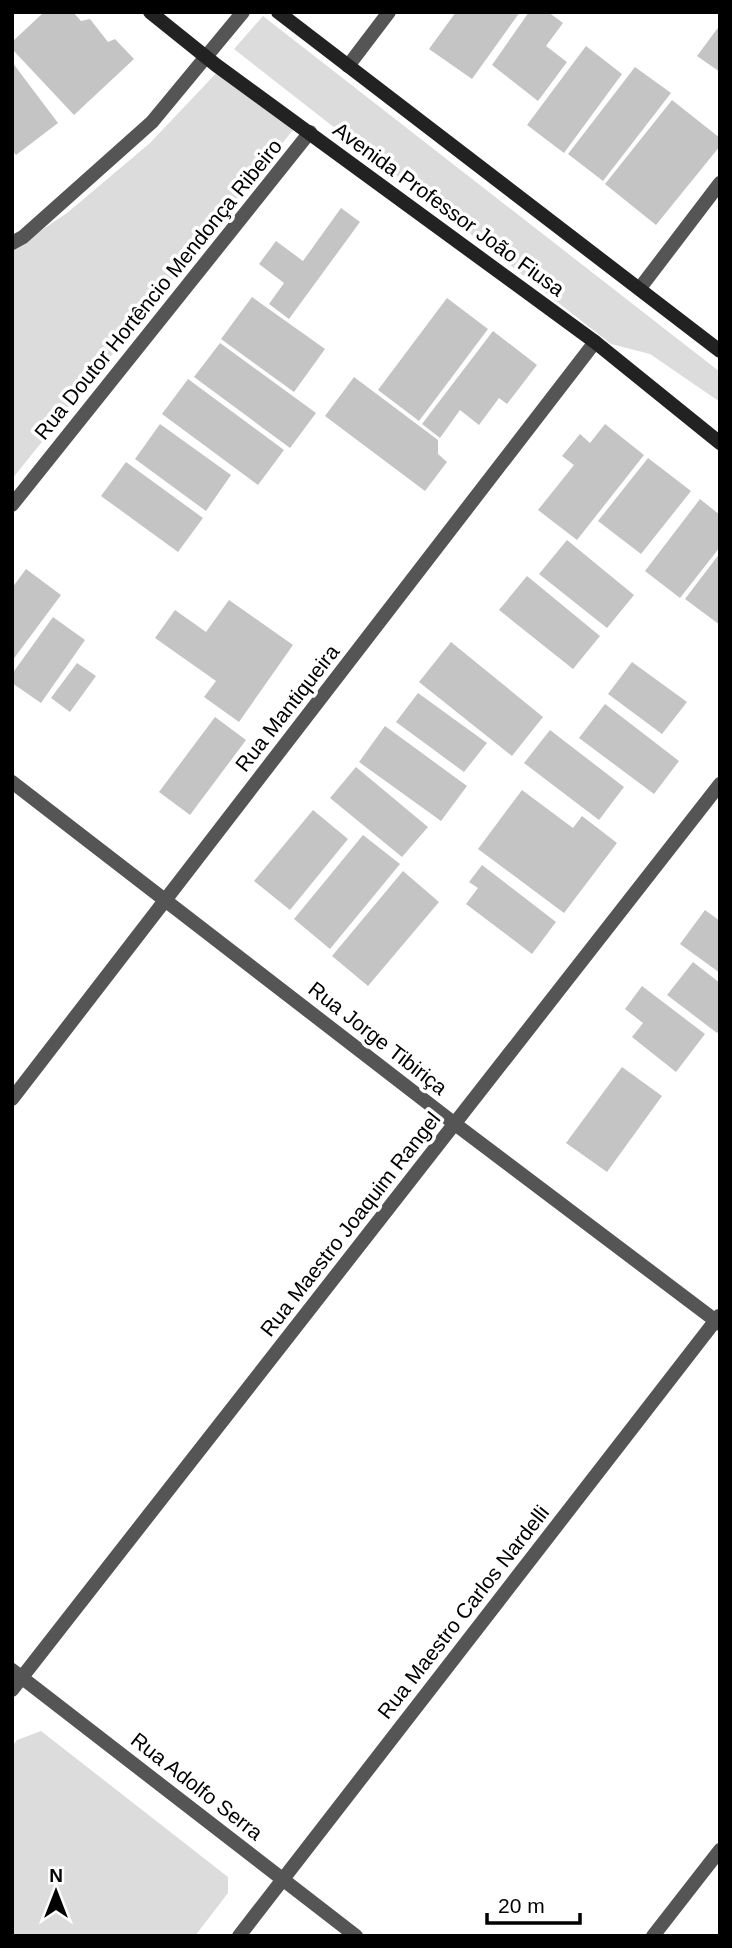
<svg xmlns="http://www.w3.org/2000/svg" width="732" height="1948" viewBox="0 0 732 1948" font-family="Arial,sans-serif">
<rect width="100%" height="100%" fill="#fff"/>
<path fill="#dcdcdc" d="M 263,16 L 720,372 L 720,402 L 650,354 L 611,344 L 234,49 Z
M 223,66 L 297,125 L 12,479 L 12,250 L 67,213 L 150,143 Z
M 41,1731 L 228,1877 L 228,1893 L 195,1936 L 12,1936 L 12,1747 L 17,1740 Z"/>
<path fill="#c4c4c4" d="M 44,12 L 73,12 L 81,21 L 90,19 L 108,42 L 115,39 L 134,59 L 74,115 L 12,49 L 12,42 Z
M 456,12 L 520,12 L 472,79 L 429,49 Z
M 529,12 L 548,12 L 563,23 L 546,46 L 567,62 L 538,101 L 492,65 Z
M 720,25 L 720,72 L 697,56 Z
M 586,46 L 622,74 L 564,153 L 527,125 Z
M 12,62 L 58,123 L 16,155 L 12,150 Z
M 635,67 L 671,93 L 603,181 L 568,154 Z
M 672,100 L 720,138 L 720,146 L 656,225 L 605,184 Z
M 341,208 L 360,222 L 289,319 L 269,304 L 284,283 L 259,264 L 276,241 L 303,261 Z
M 252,297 L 325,349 L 294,392 L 221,339 Z
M 447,298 L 488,329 L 419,421 L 378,390 Z
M 493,331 L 537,365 L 507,404 L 499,398 L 479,425 L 460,410 L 440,438 L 422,424 Z
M 220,343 L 316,413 L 290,448 L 194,377 Z
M 354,377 L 438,440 L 438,454 L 447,462 L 425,491 L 325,416 Z
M 188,379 L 284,450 L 258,485 L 162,414 Z
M 160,424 L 231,475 L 206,511 L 135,459 Z
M 605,424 L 644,455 L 577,540 L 538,510 L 574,465 L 562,456 L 580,434 L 590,443 Z
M 648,458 L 691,491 L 641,554 L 598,521 Z
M 126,462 L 203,518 L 178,552 L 101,496 Z
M 700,499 L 720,515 L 720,547 L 680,598 L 645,571 Z
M 567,540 L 634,595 L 607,628 L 539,574 Z
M 720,553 L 720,625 L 685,599 Z
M 26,569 L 61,595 L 12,661 L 12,588 Z
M 527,576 L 600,636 L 573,669 L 499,610 Z
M 229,600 L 293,645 L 239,722 L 204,697 L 216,681 L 155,638 L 175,610 L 206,632 Z
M 53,617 L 85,640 L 41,703 L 12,683 L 12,674 Z
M 451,642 L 543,717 L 512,756 L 419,682 Z
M 632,662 L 687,702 L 662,734 L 608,694 Z
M 77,663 L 96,676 L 70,712 L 51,698 Z
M 418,693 L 487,743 L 464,772 L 396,722 Z
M 605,704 L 679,761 L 654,794 L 579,738 Z
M 215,717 L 246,740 L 190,815 L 159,792 Z
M 385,726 L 467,786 L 441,821 L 359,762 Z
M 550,730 L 624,787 L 599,820 L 524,763 Z
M 356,767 L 428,827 L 402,857 L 330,798 Z
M 522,790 L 573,828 L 582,816 L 617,843 L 564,913 L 478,849 Z
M 313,810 L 348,839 L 290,910 L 254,881 Z
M 363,835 L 400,864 L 330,949 L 294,919 Z
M 482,865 L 556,922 L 532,954 L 466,904 L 478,888 L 469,882 Z
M 403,871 L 439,902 L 368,986 L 332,956 Z
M 705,910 L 720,921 L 720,973 L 680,944 Z
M 693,962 L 720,983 L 720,1030 L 717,1033 L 667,995 Z
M 642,986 L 705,1034 L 676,1072 L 632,1037 L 643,1023 L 625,1009 Z
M 622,1067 L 662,1096 L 607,1172 L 566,1143 Z"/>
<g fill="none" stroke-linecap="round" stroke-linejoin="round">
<path stroke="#555" stroke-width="14" d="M 348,66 L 389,12
M 12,243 L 23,237 L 152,122 L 243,12
M 640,288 L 720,183
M 12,505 L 310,132
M 12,782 L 455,1124 L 720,1324
M 12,1099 L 595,342
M 12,1670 L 356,1936
M 12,1690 L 720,784
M 239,1936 L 719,1316
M 653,1936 L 720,1850"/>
<path stroke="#222" stroke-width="14" d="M 150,12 L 216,65 L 595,342 L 720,443
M 278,12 L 720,351"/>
</g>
<g text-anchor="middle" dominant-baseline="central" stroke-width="7" stroke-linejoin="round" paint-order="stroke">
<g font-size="21" fill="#000" stroke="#fff">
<text transform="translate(449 209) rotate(36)">Avenida Professor João Fiusa</text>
<text transform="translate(158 289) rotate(-51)">Rua Doutor Hortêncio Mendonça Ribeiro</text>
<text transform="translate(287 708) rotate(-52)">Rua Mantiqueira</text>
<text transform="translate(378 1038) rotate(38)">Rua Jorge Tibiriça</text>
<text transform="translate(350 1224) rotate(-52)">Rua Maestro Joaquim Rangel</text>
<text transform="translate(463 1612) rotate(-52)">Rua Maestro Carlos Nardelli</text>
<text transform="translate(197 1786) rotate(38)">Rua Adolfo Serra</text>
</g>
</g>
<rect width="732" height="1948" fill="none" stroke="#000000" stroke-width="28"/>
<g transform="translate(56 1892)" stroke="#ffffff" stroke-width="5" paint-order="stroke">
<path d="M0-5L12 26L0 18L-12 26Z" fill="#000000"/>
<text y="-10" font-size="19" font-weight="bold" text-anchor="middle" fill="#000000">N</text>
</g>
<path d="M487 1913v10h93v-10" fill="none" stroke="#000000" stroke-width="3.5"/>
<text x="498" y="1913" font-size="21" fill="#000000" stroke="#ffffff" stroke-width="5" paint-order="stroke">20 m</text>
</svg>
